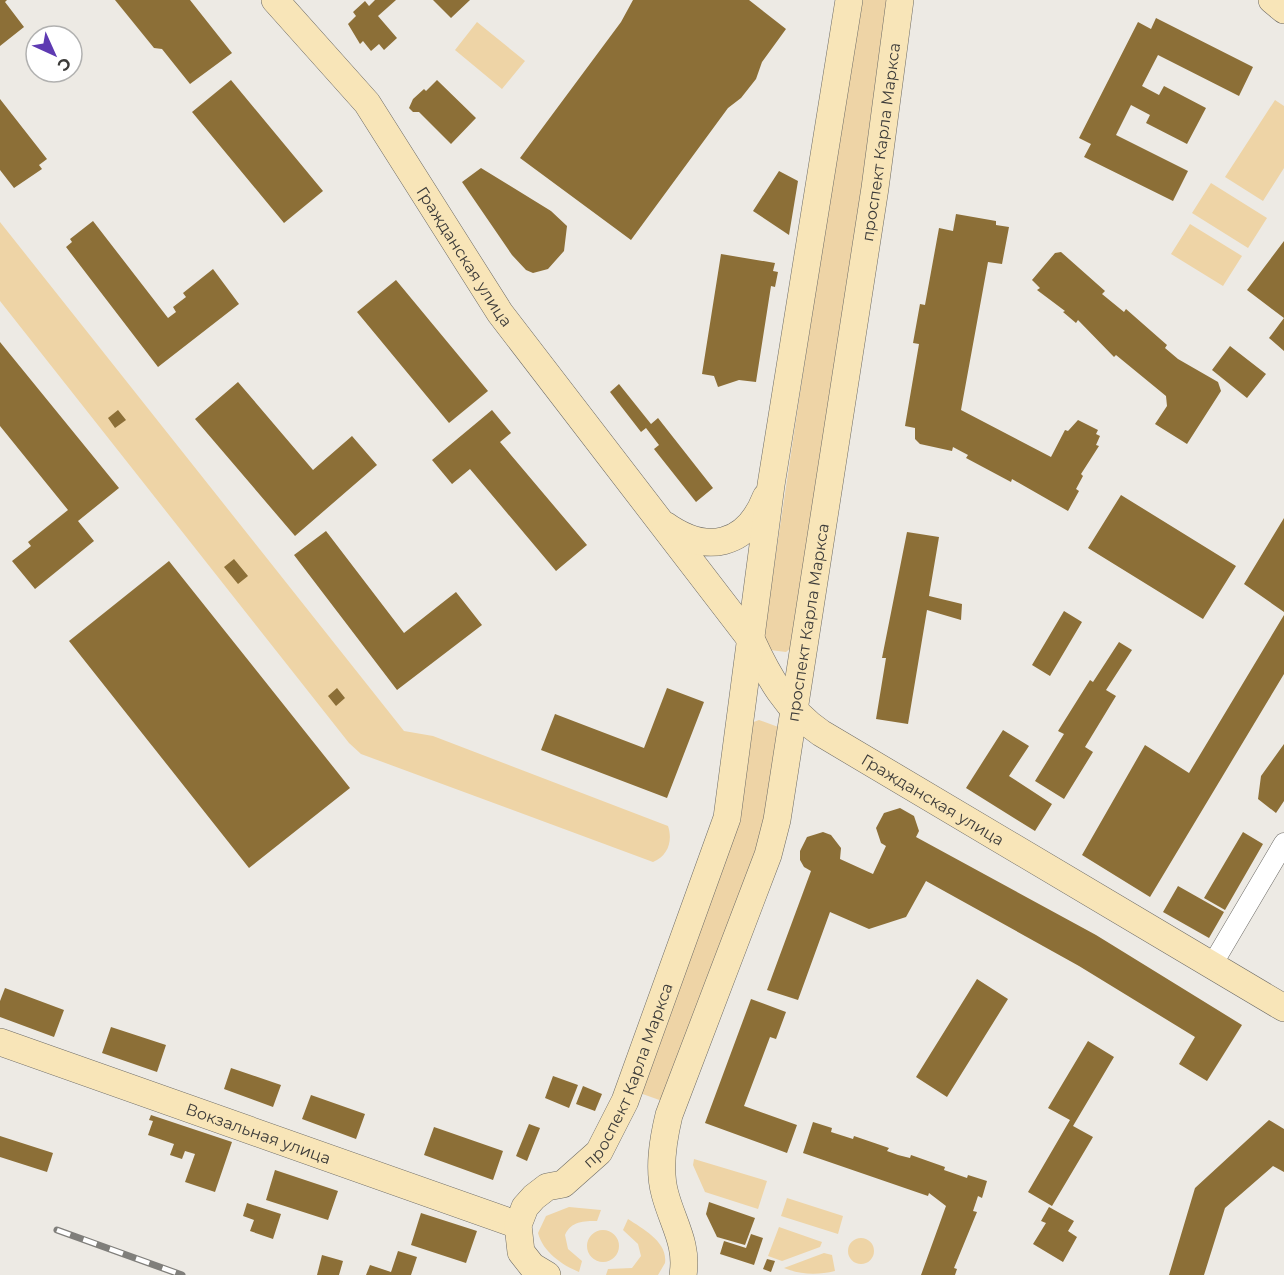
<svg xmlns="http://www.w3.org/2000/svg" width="1284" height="1275" viewBox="0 0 1284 1275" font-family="Montserrat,sans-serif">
<rect width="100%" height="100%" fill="#edeae4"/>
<path fill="#eed4a6" d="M 859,0 L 890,0 L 796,644 L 786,652 L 770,650 L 763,640 Z
M 477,22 L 525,61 L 502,89 L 455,50 Z
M 1275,100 L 1284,106 L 1284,168 L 1263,201 L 1225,177 Z
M 1211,183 L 1267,218 L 1248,248 L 1192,213 Z
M 0,222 L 404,731 L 433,736 L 668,826 C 673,841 668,856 653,862 L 361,754 L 349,743 L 0,301 Z
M 1190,224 L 1242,256 L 1223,286 L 1171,254 Z
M 759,720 L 781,728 L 768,820 L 665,1102 L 637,1092 L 751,723 Z
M 694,1159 L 767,1181 L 758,1209 L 705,1192 L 693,1165 Z
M 787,1198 L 843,1216 L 838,1234 L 781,1216 Z
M 569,1207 L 601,1210 L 597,1221 C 584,1221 571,1221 565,1235 L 568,1249 L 582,1261 L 579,1272 C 562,1265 543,1252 538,1233 L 546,1216 Z
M 628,1219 C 643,1229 668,1242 665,1263 L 658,1275 L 606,1275 L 608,1269 L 632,1268 L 641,1256 L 638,1244 L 623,1230 Z
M 779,1227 L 822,1242 L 820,1247 L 782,1261 L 768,1256 Z
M587 1246a16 16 0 1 1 32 0a16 16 0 1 1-32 0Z
M848 1251a13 13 0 1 1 26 0a13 13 0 1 1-26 0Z
M 824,1253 L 832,1255 L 835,1271 C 818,1275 801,1275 784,1268 Z"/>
<path fill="#8c6f37" d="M 0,0 L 7,0 L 5,2 L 24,27 L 0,46 Z
M 115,0 L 190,0 L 232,53 L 190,84 L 162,49 L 154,48 Z
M 375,0 L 396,0 L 378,16 L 397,38 L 384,50 L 379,44 L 371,51 L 363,41 L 360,44 L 348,24 L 356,16 L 353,12 L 365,1 L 369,6 Z
M 433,0 L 470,0 L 451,18 Z
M 633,0 L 749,0 L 786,29 L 762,62 L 756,79 L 741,98 L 728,108 L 631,240 L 520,158 L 621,22 Z
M 1156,18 L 1253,67 L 1239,96 L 1158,55 L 1142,86 L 1159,95 L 1164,86 L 1206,108 L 1187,144 L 1146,123 L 1150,115 L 1131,105 L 1116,135 L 1188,171 L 1173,201 L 1084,157 L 1091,144 L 1079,138 L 1138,22 L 1151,29 Z
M 231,80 L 323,191 L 284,223 L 192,112 Z
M 437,80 L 476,118 L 451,144 L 419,112 L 413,112 L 409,108 L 413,99 L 424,89 L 426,91 Z
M 0,99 L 47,159 L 39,165 L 42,169 L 14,188 L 0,170 Z
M 481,168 L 551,211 L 567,226 L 564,251 L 548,269 L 533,273 L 526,270 L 512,255 L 462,182 Z
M 779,171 L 798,181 L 789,235 L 753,211 Z
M 956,214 L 996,221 L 996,225 L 1009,227 L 1002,264 L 988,262 L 961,410 L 1051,457 L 1065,430 L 1068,431 L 1078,420 L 1098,430 L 1096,434 L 1100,436 L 1096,445 L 1099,446 L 1081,474 L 1083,476 L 1076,489 L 1079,491 L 1068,511 L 1012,479 L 1011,482 L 966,458 L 968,455 L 953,447 L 952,451 L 920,444 L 915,439 L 915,428 L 905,426 L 919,344 L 913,343 L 920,304 L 925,305 L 939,228 L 953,231 Z
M 93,221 L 168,318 L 176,312 L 173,307 L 186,297 L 183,293 L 213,269 L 239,304 L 158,367 L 66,247 L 72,242 L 70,239 Z
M 1284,241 L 1284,318 L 1247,290 Z
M 1061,252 L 1105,291 L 1102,294 L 1124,312 L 1126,309 L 1167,345 L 1165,348 L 1178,359 L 1218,382 L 1221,391 L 1187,444 L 1155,424 L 1167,406 L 1166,396 L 1116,355 L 1114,357 L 1078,320 L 1076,323 L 1063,312 L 1065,311 L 1037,290 L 1040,288 L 1032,280 L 1055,253 Z
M 721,254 L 775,263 L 773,271 L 778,272 L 775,287 L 771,286 L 756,382 L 739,380 L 718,387 L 714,376 L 702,374 Z
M 396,280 L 488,391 L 449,423 L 357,312 Z
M 1284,318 L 1284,351 L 1269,338 Z
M 0,342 L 119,488 L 78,521 L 94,541 L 35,589 L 12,561 L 31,546 L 28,542 L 68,510 L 0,426 Z
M 1230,346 L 1266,374 L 1247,398 L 1212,370 Z
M 238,382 L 313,470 L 352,436 L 377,465 L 295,536 L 195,419 Z
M 619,384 L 651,424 L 658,418 L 713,488 L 696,502 L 654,449 L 659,445 L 646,428 L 641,432 L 610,392 Z
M 118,410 L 126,420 L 115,428 L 108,418 Z
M 492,410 L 511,433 L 500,442 L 587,545 L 556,571 L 470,469 L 452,484 L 432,460 Z
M 1121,495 L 1236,566 L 1203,619 L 1088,548 Z
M 1284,518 L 1284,612 L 1244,584 Z
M 326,531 L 404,633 L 456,592 L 482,625 L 397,690 L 294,555 Z
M 907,532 L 939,537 L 929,596 L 962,604 L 961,620 L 927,610 L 908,724 L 876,719 L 886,658 L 882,658 Z
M 234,559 L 248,576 L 238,584 L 224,567 Z
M 169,561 L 350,788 L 249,868 L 69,641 Z
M 1064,611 L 1082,622 L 1050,676 L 1032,665 Z
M 1284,615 L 1284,674 L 1150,897 L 1082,855 L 1145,745 L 1189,773 Z
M 1119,642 L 1132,650 L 1106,690 L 1116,696 L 1085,747 L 1093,752 L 1064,799 L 1035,781 L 1064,734 L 1058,731 L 1090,680 L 1093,682 Z
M 337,688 L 345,698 L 336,706 L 328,696 Z
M 667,688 L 704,702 L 667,798 L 541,750 L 555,714 L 644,748 Z
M 1003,730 L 1029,746 L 1009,776 L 1052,804 L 1035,831 L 966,788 Z
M 1284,744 L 1284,801 L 1276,813 L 1258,799 L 1261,776 Z
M 900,808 L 914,816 L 919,831 L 916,837 L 1096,935 L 1242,1025 L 1207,1081 L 1179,1064 L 1195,1037 L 1079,966 L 926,881 L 906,917 L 869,929 L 830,912 L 798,1000 L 767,990 L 811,871 L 804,867 L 800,860 L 800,851 L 807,837 L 823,832 L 831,835 L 841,848 L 840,859 L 873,874 L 886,846 L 881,843 L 876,828 L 884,813 Z
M 1243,832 L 1263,844 L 1225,910 L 1204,898 Z
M 1178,886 L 1224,912 L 1209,938 L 1163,912 Z
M 977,979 L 1008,999 L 947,1097 L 916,1077 Z
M 5,988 L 64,1010 L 54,1037 L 0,1017 L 0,1001 Z
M 751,999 L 786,1012 L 776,1039 L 770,1037 L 744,1106 L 797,1125 L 787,1153 L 705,1123 Z
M 111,1027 L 166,1045 L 157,1072 L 102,1053 Z
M 1088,1041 L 1114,1057 L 1073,1126 L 1093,1137 L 1052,1206 L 1028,1192 L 1070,1120 L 1048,1108 Z
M 231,1068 L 281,1085 L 273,1107 L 224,1089 Z
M 553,1076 L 578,1085 L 569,1108 L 545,1098 Z
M 583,1086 L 602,1094 L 595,1111 L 576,1104 Z
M 311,1095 L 365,1114 L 356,1139 L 302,1119 Z
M 151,1115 L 232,1142 L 215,1192 L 185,1182 L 195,1154 L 185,1151 L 182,1159 L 170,1155 L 174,1144 L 148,1135 L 153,1121 L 149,1120 Z
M 1269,1120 L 1284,1129 L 1284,1172 L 1273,1166 L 1225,1208 L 1204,1275 L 1169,1275 L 1195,1188 Z
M 813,1122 L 832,1128 L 831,1132 L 853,1139 L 854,1136 L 889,1148 L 887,1151 L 898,1155 L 910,1158 L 911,1155 L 945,1167 L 944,1170 L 967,1178 L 968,1175 L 987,1181 L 982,1198 L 978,1196 L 973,1211 L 977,1212 L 954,1268 L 957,1269 L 955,1275 L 921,1275 L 946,1206 L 929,1193 L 928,1196 L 803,1153 Z
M 529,1124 L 540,1128 L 527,1161 L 516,1156 Z
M 434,1127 L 503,1151 L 493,1180 L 424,1155 Z
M 0,1136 L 53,1153 L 47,1172 L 0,1157 Z
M 275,1170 L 338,1191 L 328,1220 L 266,1200 Z
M 709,1202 L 755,1218 L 745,1245 L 717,1237 L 706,1214 Z
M 247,1203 L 281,1214 L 273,1239 L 250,1231 L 254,1220 L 243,1216 Z
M 1049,1207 L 1074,1221 L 1068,1231 L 1077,1237 L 1063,1262 L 1033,1244 L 1046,1223 L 1041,1221 Z
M 421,1213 L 477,1231 L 466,1263 L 411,1245 Z
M 751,1234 L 763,1238 L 754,1265 L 720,1254 L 724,1241 L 746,1248 Z
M 398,1251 L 417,1257 L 411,1275 L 366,1275 L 370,1265 L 391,1272 Z
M 322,1255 L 343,1261 L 339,1275 L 317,1275 Z
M 767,1259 L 775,1261 L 771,1272 L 763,1269 Z"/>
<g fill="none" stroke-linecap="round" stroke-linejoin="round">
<defs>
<path id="street" d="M 1212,965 L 1284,843"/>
<g id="secondary">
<path id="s1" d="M 275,0 L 367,103 L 500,313 L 752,641 C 768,676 787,710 821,733 L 1284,1008"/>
<path d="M 1272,0 L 1284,10"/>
<path d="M 665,525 C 707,555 747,546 766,497"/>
<path id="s2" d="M 0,1042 L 518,1225"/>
<path id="s3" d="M 547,1275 L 532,1266 L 521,1252 L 518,1225 L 525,1207 L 534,1197 L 547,1187 L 563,1184 L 599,1152 L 625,1101 L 727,818 L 771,485 L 849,0"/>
<path id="s4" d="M 683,1275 C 688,1244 673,1224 665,1194 C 658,1169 663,1140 669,1115 L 768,855 L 777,820 L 875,188 L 900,0"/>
</g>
</defs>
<use href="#street" stroke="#6d6b66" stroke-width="21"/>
<use href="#secondary" stroke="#6d6b66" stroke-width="28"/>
<use href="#street" stroke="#fff" stroke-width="20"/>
<use href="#secondary" stroke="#f8e5b8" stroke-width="27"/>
<defs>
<path id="rail" d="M 57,1230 L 182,1275"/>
</defs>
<use href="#rail" stroke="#807f7b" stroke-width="7"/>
<use href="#rail" stroke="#fff" stroke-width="4.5" stroke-dasharray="14" stroke-linecap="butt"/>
</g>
<g text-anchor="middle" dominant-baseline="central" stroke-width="6" stroke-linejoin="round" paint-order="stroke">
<g font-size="16" fill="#3d3c3a" stroke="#fff">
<text stroke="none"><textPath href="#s4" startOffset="1164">проспект Карла Маркса</textPath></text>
<text stroke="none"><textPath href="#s1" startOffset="320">Гражданская улица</textPath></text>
<text stroke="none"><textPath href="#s4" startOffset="678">проспект Карла Маркса</textPath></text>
<text stroke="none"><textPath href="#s1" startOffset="1047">Гражданская улица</textPath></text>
<text stroke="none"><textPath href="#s3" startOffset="258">проспект Карла Маркса</textPath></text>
<text stroke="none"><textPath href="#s2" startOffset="274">Вокзальная улица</textPath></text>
</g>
</g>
<g transform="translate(54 54) rotate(135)"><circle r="28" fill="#ffffff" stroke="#b1b1b0" stroke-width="1.5"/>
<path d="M0-4.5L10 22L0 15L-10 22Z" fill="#5e3ab2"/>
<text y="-9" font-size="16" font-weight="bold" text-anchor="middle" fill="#3d3c3a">С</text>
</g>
</svg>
